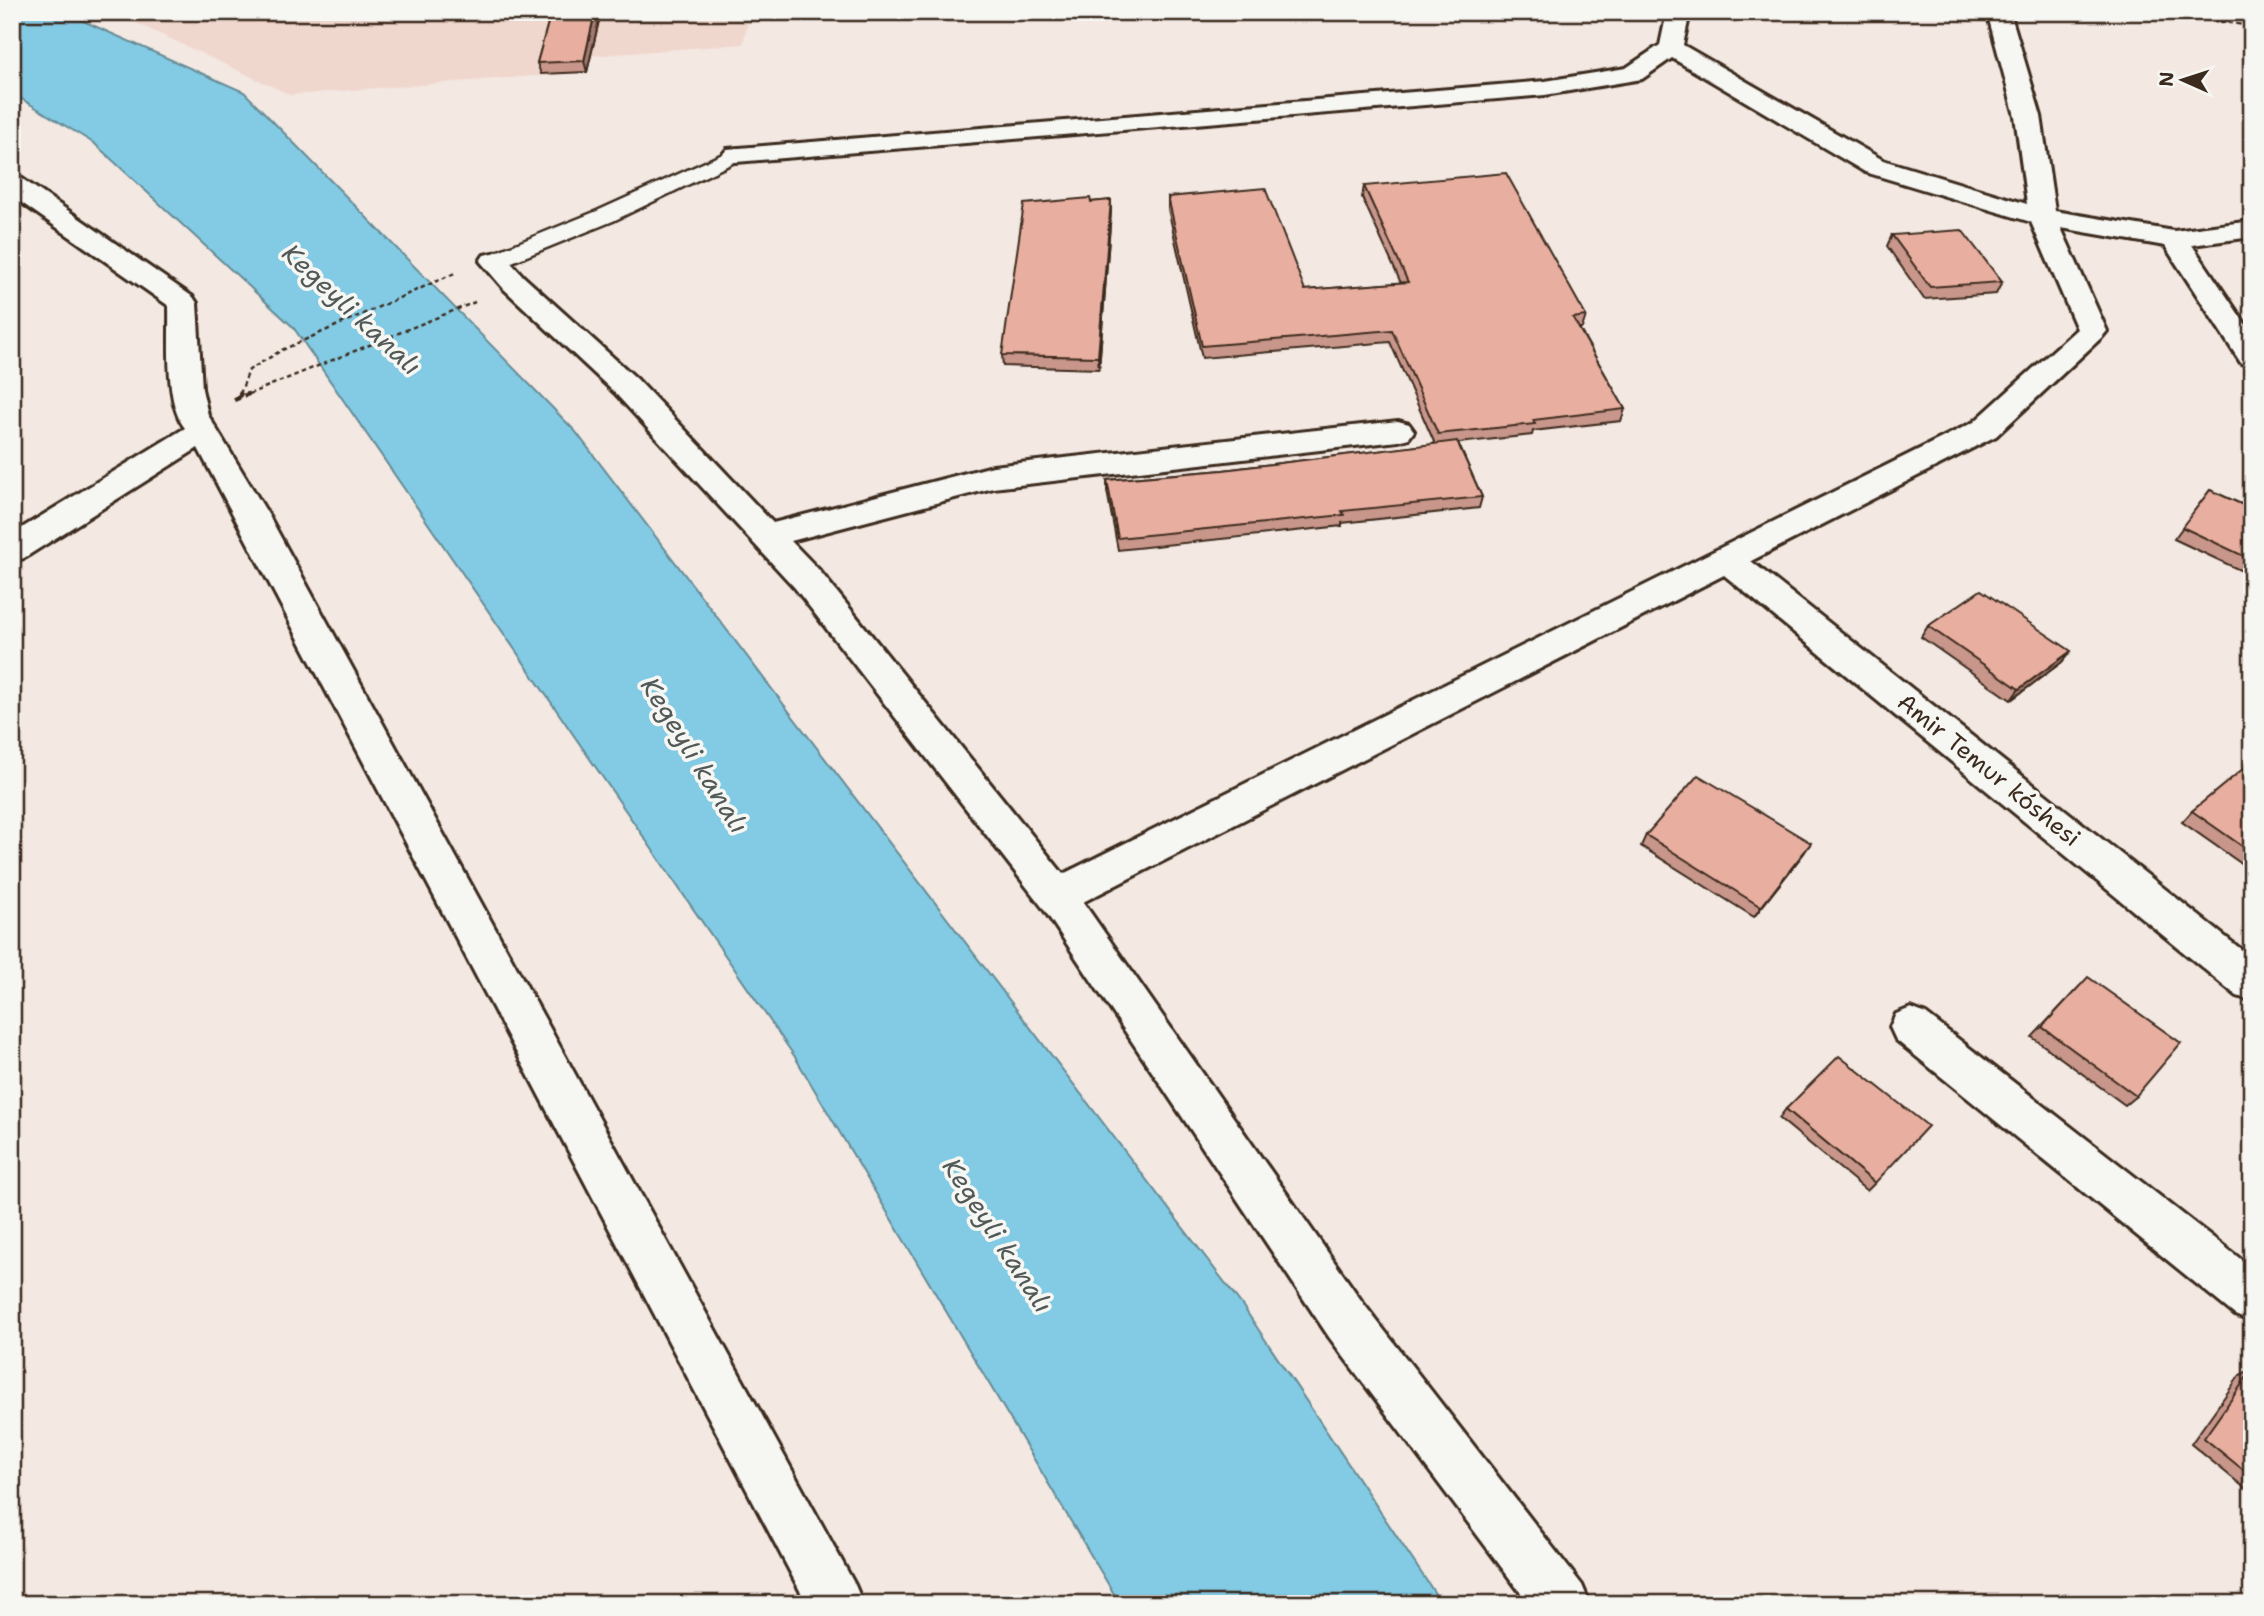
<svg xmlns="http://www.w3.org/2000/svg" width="2264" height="1616" viewBox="0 0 2264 1616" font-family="'Shantell Sans',sans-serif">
<rect width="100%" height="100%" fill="#f3e8e2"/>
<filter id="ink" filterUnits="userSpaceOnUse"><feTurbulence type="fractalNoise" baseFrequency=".0143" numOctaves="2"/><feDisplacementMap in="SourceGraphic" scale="14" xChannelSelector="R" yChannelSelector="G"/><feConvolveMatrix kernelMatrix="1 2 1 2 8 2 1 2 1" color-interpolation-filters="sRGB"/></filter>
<g filter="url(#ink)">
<path fill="#f0d7ce" d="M 113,12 L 750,12 L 743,44 L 591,56 L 587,72 L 290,95 Z"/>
<path fill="#83cbe4" stroke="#668b95" stroke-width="2" d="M 12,12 L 63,12 L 244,92 L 575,431 L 1242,1305 L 1442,1604 L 1120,1604 L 795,1057 L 293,327 L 95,144 L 12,93 Z"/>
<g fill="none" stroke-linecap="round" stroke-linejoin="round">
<defs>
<path id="service" d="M 736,148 L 743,150 L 747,154 L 743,158 L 613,221 L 502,266 L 486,266 L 483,261 L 486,256 L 597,211 Z"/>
<path id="minor" d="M 1667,12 L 1690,12 L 1683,45 L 1883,160 L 2027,204 L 2015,116 L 1987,12 L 2010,12 L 2041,116 L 2055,211 L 2174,231 L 2252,221 L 2252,237 L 2192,245 L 2252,334 L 2252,366 L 2241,363 L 2165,246 L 2061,228 L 2107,331 L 2102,337 L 1996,436 L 1751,561 L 2252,958 L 2252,1001 L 2237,996 L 1724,575 L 1083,902 L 1363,1303 L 1582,1585 L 1590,1604 L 1529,1604 L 1329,1337 L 1043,908 L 795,588 L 615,393 L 504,289 L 480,261 L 484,255 L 494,253 L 504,255 L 524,277 L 637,379 L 773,523 L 993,466 L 1398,421 L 1409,424 L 1414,431 L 1409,438 L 1398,441 L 993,488 L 791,541 L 819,570 L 1063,874 L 1974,422 L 2077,329 L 2031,222 L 1865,172 L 1672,58 L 1642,79 L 1545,95 L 736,162 L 727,159 L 723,154 L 727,149 L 1545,81 L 1626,68 L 1660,45 Z
M 12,176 L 21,178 L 193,297 L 197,303 L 202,389 L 208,415 L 269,516 L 855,1585 L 863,1604 L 807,1604 L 198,448 L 24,558 L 12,562 L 12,534 L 185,428 C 164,402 170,339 169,306 L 12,196 Z
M 1911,1008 L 1926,1014 L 2252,1268 L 2252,1322 L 2235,1315 L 1896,1040 L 1890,1027 L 1896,1014 Z"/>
</defs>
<use href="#service" stroke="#3b2a1e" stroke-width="5"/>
<use href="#minor" stroke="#3b2a1e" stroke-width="6"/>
<path stroke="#3b2a1e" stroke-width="2.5" stroke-dasharray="4.5 3.5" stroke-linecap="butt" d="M 2149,12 L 2252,26
M 240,394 L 249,370 L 282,350 L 455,273
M 249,394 L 475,302"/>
<path stroke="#3b2a1e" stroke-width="4.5" stroke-dasharray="6 4.5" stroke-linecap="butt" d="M 239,398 L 241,392
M 234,400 L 253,392"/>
<use href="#service" fill="#f6f6f2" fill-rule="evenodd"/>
<use href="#minor" fill="#f6f6f2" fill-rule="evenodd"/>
</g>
<path fill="#c8968a" stroke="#3b2a1e" stroke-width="2" d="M 551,12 L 601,12 L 587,72 L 541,74 L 537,63 Z
M 1364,186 L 1586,316 L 1582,328 L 1579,328 L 1625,409 L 1621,421 L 1533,431 L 1532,435 L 1458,443 L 1482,497 L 1479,508 L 1342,523 L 1342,526 L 1118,550 L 1107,491 L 1107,480 L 1223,470 L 1435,444 L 1390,342 L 1202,358 L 1168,209 L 1168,197 L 1305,290 L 1401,283 L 1362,197 Z
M 1111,200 L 1111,211 L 1099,369 L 1003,366 L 1002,355 L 1091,202 Z
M 1892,235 L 2002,282 L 1996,294 L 1924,299 L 1887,246 Z
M 2210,490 L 2252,509 L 2252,563 L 2244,572 L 2174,539 Z
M 1928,626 L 2062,662 L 2011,700 L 1921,637 Z
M 2252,773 L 2252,871 L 2182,822 L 2192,811 Z
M 1646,835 L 1804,853 L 1754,917 L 1641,846 Z
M 2079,987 L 2136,1096 L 2125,1105 L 2032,1037 Z
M 1786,1109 L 1875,1183 L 1867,1191 L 1779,1118 Z
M 2252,1369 L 2252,1494 L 2191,1444 L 2240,1375 Z"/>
<path fill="#a27a70" stroke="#3b2a1e" stroke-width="2" d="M 595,12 L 601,12 L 587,72 L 584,61 Z
M 1111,200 L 1111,211 L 1099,369 L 1098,357 Z
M 2071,651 L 2062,662 L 2011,700 L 2019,689 Z
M 1811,843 L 1804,853 L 1754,917 L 1761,907 Z"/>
<path fill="#e8afa0" stroke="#3b2a1e" stroke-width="2" d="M 551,12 L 595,12 L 584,61 L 537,63 Z
M 1506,173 L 1586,316 L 1573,318 L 1625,409 L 1533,420 L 1535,424 L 1438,434 L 1392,330 L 1202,346 L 1168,197 L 1265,188 L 1305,290 L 1408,282 L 1364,186 Z
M 1090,198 L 1091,202 L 1111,200 L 1098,357 L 1002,355 L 1024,204 Z
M 1962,230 L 2002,282 L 1930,287 L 1892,235 Z
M 1457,441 L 1482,497 L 1342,511 L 1344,515 L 1118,538 L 1107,480 L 1223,470 Z
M 2210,490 L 2252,509 L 2252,560 L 2182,527 Z
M 1981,590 L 2071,651 L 2019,689 L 1928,626 Z
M 2244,768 L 2252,773 L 2252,853 L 2192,811 Z
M 1698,775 L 1811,843 L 1761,907 L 1646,835 Z
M 2088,977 L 2181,1043 L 2136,1096 L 2042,1027 Z
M 1839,1056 L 1928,1126 L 1875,1183 L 1786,1109 Z
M 2252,1370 L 2252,1477 L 2204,1438 Z"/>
</g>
<g text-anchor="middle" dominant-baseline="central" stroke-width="7" stroke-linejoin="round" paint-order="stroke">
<g font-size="24" fill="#3b2a1e" stroke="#f6f6f2">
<text transform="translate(1989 770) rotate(39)">Amir Temur kóshesi</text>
</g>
<g font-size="26" font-style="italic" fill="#515a59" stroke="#f6f6f2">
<text transform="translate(352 309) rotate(43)">Kegeyli kanalı</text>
<text transform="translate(695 755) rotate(58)">Kegeyli kanalı</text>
<text transform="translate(998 1235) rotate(57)">Kegeyli kanalı</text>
</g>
</g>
<rect width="2264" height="1616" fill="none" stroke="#f6f6f2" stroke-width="42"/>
<rect x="21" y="21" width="2222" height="1574" fill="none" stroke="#3b2a1e" stroke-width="2.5" filter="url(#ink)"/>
<g transform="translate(2183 80) rotate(273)" stroke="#f6f6f2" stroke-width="5" paint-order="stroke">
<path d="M0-5L12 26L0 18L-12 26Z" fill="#3b2a1e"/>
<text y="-10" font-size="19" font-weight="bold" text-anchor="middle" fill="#3b2a1e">N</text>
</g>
</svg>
